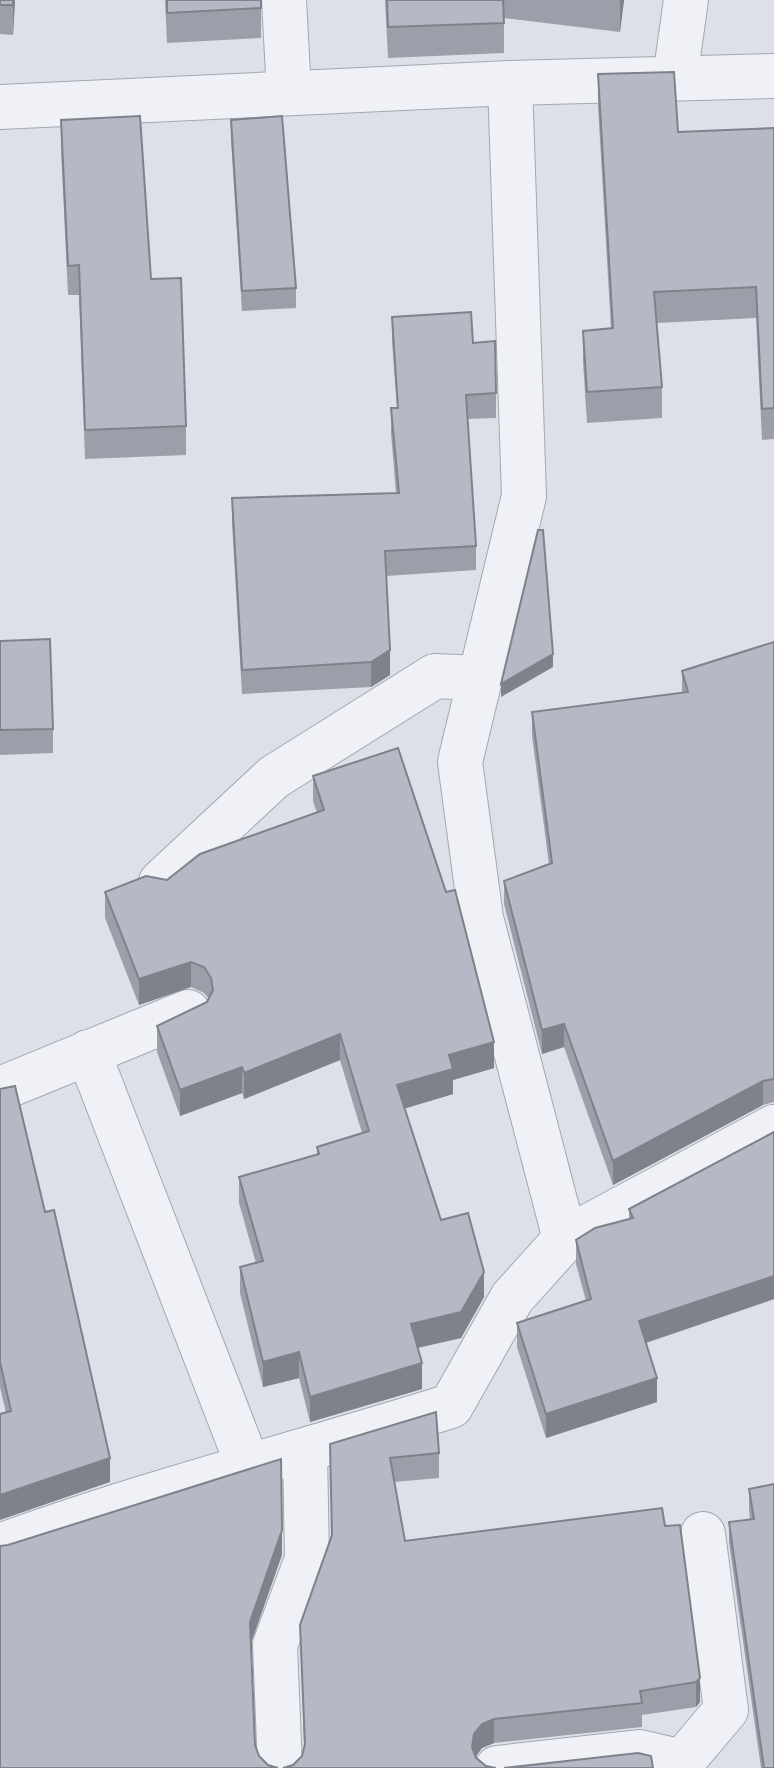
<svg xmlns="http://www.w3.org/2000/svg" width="774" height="1768" viewBox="0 0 774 1768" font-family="Roboto,sans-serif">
<rect width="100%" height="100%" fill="#dde0e8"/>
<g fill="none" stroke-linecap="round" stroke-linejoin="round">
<defs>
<path id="minor" d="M 284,0 L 289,93
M 675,78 L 686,0
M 510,83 L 524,496 L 460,762 L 481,918 L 565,1239
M 0,107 L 510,83 L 774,76
M 161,882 L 274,777 L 435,676 L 480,678
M 88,1052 L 249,1468
M 0,1089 L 188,1012
M 0,1546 C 148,1492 301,1453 451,1406 L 512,1298 L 565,1239 L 774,1127
M 280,1768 L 275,1645 L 307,1559 L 305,1452
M 497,1768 L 639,1752 L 682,1762
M 683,1768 L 682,1762 L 726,1710 L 703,1534"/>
</defs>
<use href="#minor" stroke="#a2a7b2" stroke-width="46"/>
<use href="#minor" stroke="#eff1f6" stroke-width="44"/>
</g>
<path fill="#9b9fa9" d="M 0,0 L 15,0 L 13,35 L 0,34 Z
M 165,0 L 261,0 L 261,38 L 167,43 Z
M 385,0 L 624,0 L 620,32 L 504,18 L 504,53 L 388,58 Z
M 598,74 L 678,132 L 774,128 L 774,439 L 762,440 L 756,318 L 657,323 L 662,387 L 662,418 L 587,423 L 583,362 L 583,331 L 611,329 L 598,106 Z
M 61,120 L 151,279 L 186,426 L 186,455 L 85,459 L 79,295 L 68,295 L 61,150 Z
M 231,120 L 296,288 L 296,308 L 242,311 L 231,140 Z
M 392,317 L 473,343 L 496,393 L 496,418 L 467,419 L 476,546 L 476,570 L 386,576 L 390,675 L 371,687 L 242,694 L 232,523 L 232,498 L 396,493 L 391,433 L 391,408 L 397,408 L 392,341 Z
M 0,641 L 53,729 L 53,753 L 0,755 Z
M 774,642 L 774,1102 L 763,1105 L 613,1185 L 564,1047 L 542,1054 L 504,904 L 504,881 L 549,864 L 532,736 L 532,712 L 682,693 L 682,671 Z
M 313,776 L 494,1068 L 453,1080 L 453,1094 L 405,1108 L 441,1220 L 484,1297 L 461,1338 L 418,1348 L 422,1389 L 310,1422 L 299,1378 L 263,1387 L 240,1293 L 240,1267 L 256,1263 L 239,1203 L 239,1177 L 317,1154 L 317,1147 L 362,1133 L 340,1060 L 244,1099 L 242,1093 L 180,1116 L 157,1052 L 157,1026 L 207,1002 L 209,999 L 204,993 L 191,987 L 139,1005 L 105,918 L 105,892 L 167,880 L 317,813 L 313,801 Z
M 0,1089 L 110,1482 L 6,1413 L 0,1387 Z
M 774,1132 L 774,1299 L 646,1343 L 657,1402 L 546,1438 L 517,1347 L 517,1323 L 586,1301 L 576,1264 L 576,1240 L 629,1219 L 629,1209 Z
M 330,1444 L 439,1453 L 439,1478 L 394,1482 L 405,1541 L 680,1525 L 700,1702 L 696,1707 L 642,1715 L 642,1727 L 494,1743 L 482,1748 L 476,1756 L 486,1766 L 293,1765 L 302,1756 L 304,1747 L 300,1625 L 332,1536 Z
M 774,1484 L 774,1768 L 761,1768 L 729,1543 L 729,1522 L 750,1520 L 749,1510 L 749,1489 Z"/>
<path fill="#7e828a" d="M 13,0 L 15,0 L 13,35 Z
M 620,0 L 624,0 L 620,32 Z
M 390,650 L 390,675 L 371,687 L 371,662 Z
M 553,654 L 553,667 L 501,697 L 501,684 Z
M 191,962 L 191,987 L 139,1005 L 139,979 Z
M 564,1024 L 564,1047 L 542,1054 L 542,1030 Z
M 340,1034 L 340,1060 L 244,1099 L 244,1073 Z
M 494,1042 L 494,1068 L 453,1080 L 453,1094 L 397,1111 L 397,1085 L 449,1055 Z
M 242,1067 L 242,1093 L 180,1116 L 180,1090 Z
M 763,1081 L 763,1105 L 613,1185 L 613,1161 Z
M 484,1272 L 484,1297 L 461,1338 L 411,1349 L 411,1324 Z
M 774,1276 L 774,1299 L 639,1345 L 639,1321 Z
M 299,1352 L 299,1378 L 263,1387 L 263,1362 Z
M 422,1363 L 422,1389 L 310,1422 L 310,1397 Z
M 657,1378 L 657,1402 L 546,1438 L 546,1414 Z
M 110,1458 L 110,1482 L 0,1520 L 0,1495 Z
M 282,1530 L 282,1555 L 250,1646 L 250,1622 Z
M 700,1678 L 700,1702 L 696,1707 L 696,1682 Z
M 494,1719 L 494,1743 L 482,1748 L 474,1759 L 472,1747 L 474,1734 L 482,1724 Z"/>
<path fill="#b4b9c5" stroke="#7e828a" stroke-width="2" d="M 0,0 L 13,0 L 13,5 L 0,5 Z
M 167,0 L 261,0 L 261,8 L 167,13 Z
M 387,0 L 503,0 L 504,23 L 388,27 Z
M 674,72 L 678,132 L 774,128 L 774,408 L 762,409 L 756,287 L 654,292 L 662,387 L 587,392 L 583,331 L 613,328 L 598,74 Z
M 140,116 L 151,279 L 181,278 L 186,426 L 85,430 L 79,265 L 68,266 L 61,120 Z
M 282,116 L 296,288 L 242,291 L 231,120 Z
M 471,312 L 473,343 L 495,341 L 496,393 L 466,395 L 476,546 L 385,551 L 390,650 L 371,662 L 242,670 L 232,498 L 399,493 L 391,408 L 398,408 L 392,317 Z
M 538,530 L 543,530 L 553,654 L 501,684 Z
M 50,639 L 53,729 L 0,730 L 0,641 Z
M 774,642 L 774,1079 L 763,1081 L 613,1161 L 564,1024 L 542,1030 L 504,881 L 552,863 L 532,712 L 688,692 L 682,671 Z
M 398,748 L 446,892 L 455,890 L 494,1042 L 449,1055 L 453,1069 L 397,1085 L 441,1220 L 468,1213 L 484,1272 L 461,1312 L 411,1324 L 422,1363 L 310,1397 L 299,1352 L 263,1362 L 240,1267 L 263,1261 L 239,1177 L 319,1154 L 317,1147 L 369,1131 L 340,1034 L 244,1073 L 242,1067 L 180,1090 L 157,1026 L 207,1002 L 213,990 L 211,978 L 204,967 L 191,962 L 139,979 L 105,892 L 146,876 L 167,880 L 200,854 L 324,810 L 313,776 Z
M 15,1086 L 45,1212 L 54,1210 L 110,1458 L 0,1495 L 0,1414 L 11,1411 L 0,1362 L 0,1089 Z
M 774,1132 L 774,1276 L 639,1321 L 657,1378 L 546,1414 L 517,1323 L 591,1299 L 576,1240 L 595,1228 L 633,1218 L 629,1209 Z
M 436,1412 L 439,1453 L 390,1458 L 405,1541 L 662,1508 L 665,1526 L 680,1525 L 700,1678 L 696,1682 L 640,1691 L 642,1703 L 494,1719 L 482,1724 L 474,1734 L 472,1747 L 476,1758 L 486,1766 L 496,1768 L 283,1768 L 293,1765 L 302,1756 L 305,1744 L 300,1625 L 332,1535 L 330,1444 Z
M 281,1459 L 282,1530 L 250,1622 L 255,1745 L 259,1756 L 268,1765 L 278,1768 L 0,1768 L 0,1546 L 8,1545 Z
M 774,1484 L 774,1768 L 764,1768 L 729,1522 L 754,1519 L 749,1489 Z
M 638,1753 L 651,1756 L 653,1768 L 504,1768 Z"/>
</svg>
